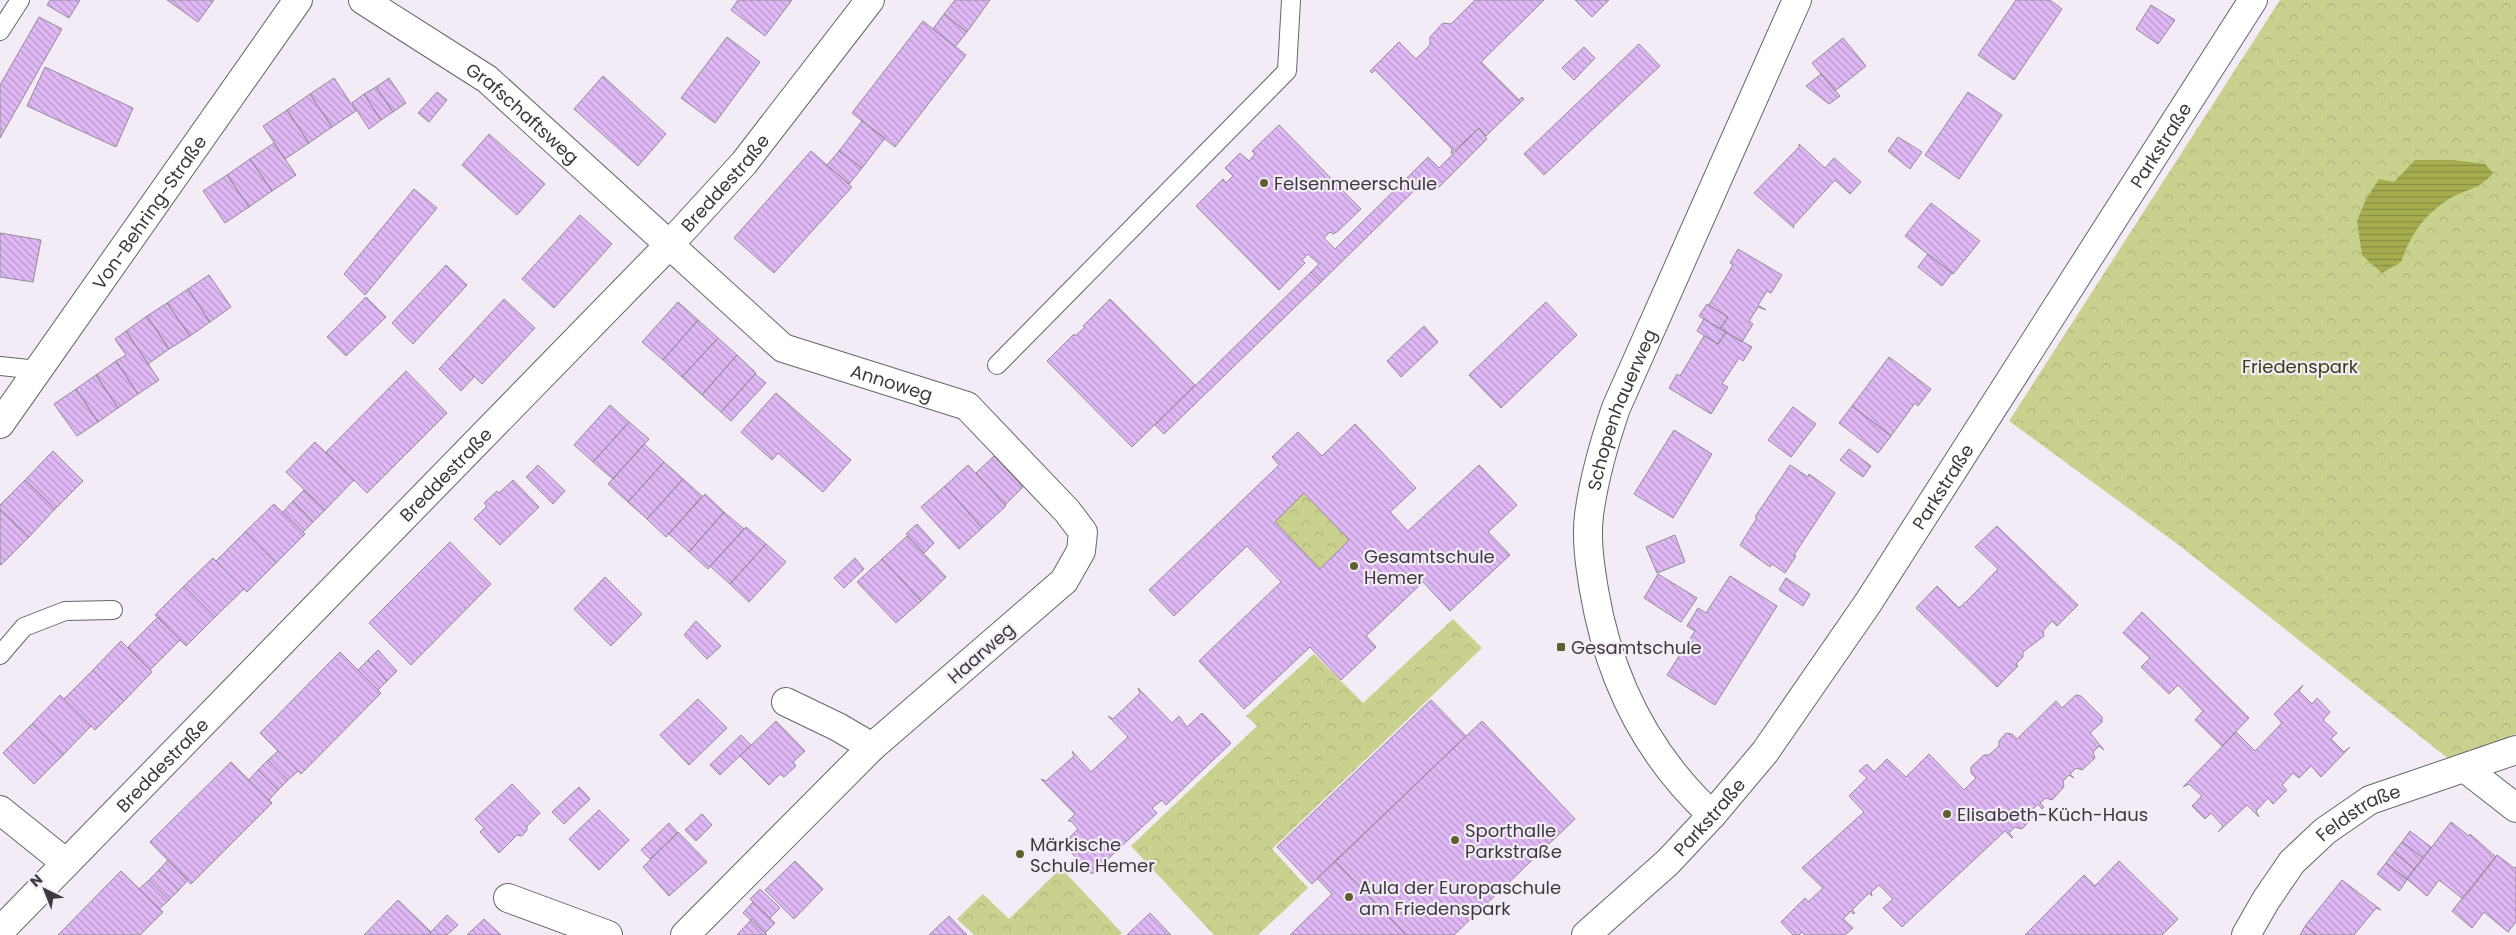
<svg xmlns="http://www.w3.org/2000/svg" width="2516" height="935" viewBox="0 0 2516 935" font-family="Poppins,sans-serif">
<defs>
<pattern id="park-crowns" width="20" height="18" patternUnits="userSpaceOnUse" patternTransform="scale(1.25)"><rect width="20" height="18" fill="#cad18f"/><path d="M2 6a3 3 0 1 1 6 0M12 15a3 3 0 1 1 6 0" fill="none" stroke="#aeb47c"/></pattern>
<pattern id="water-rules" width="6" height="5" patternUnits="userSpaceOnUse" patternTransform="scale(1.25)"><rect width="6" height="5" fill="#a5ad4f"/><path d="M0 2.5h6" fill="none" stroke="#888e43"/></pattern>
<pattern id="building-back-hatch" width="6" height="6" patternUnits="userSpaceOnUse" patternTransform="scale(1.25)"><rect width="6" height="6" fill="#e0b8f6"/><path d="M-1 5l2 2M0 0l6 6M5-1l2 2" fill="none" stroke="#b797c9"/></pattern>
</defs>
<rect width="100%" height="100%" fill="#f3ecf6"/>
<path fill="url(#park-crowns)" d="M 2280,0 L 2516,0 L 2516,734 L 2450,760 L 2180,546 L 2009,421 Z
M 1304,493 L 1349,540 L 1320,569 L 1275,522 Z
M 1453,619 L 1482,648 L 1272,849 L 1308,888 L 1258,935 L 1214,935 L 1131,846 L 1257,726 L 1246,716 L 1314,654 L 1363,703 Z
M 1061,868 L 1122,933 L 1120,935 L 974,935 L 957,919 L 983,894 L 1009,919 Z"/>
<path fill="url(#water-rules)" d="M 2415,160 L 2453,160 L 2485,164 L 2493,173 C 2481,189 2462,190 2446,201 C 2423,216 2410,236 2401,262 L 2382,273 L 2362,255 L 2357,221 L 2366,199 L 2379,179 L 2394,182 Z"/>
<path fill="url(#building-back-hatch)" stroke="#938d96" fill-rule="evenodd" d="M 50,0 L 80,0 L 69,18 L 47,5 Z
M 167,0 L 214,0 L 198,22 Z
M 738,0 L 792,0 L 765,36 L 731,10 Z
M 955,0 L 990,0 L 967,32 L 944,14 Z
M 1475,0 L 1544,0 L 1481,62 L 1519,100 L 1522,97 L 1524,99 L 1486,136 L 1479,128 L 1451,154 L 1452,149 L 1375,70 L 1372,73 L 1370,71 L 1399,42 L 1416,59 L 1430,45 L 1430,37 L 1443,23 L 1451,24 Z
M 1575,0 L 1609,0 L 1592,17 Z
M 2016,0 L 2050,0 L 2062,9 L 2014,80 L 1978,55 Z
M 2151,5 L 2175,20 L 2158,44 L 2136,29 Z
M 944,14 L 967,32 L 955,47 L 933,29 Z
M 39,17 L 62,29 L 0,138 L 0,85 Z
M 923,21 L 966,55 L 895,147 L 852,113 Z
M 727,37 L 760,62 L 715,123 L 681,98 Z
M 1843,38 L 1866,66 L 1835,91 L 1812,63 Z
M 1639,44 L 1660,66 L 1544,175 L 1524,154 Z
M 1584,47 L 1595,58 L 1574,80 L 1562,68 Z
M 45,67 L 133,108 L 116,147 L 27,106 Z
M 1821,74 L 1840,96 L 1829,104 L 1806,86 Z
M 603,76 L 666,134 L 638,166 L 574,109 Z
M 334,78 L 356,111 L 332,127 L 310,94 Z
M 389,78 L 406,103 L 393,112 L 376,87 Z
M 376,87 L 393,112 L 381,120 L 364,94 Z
M 437,92 L 447,100 L 429,122 L 418,113 Z
M 1968,92 L 2002,115 L 1959,179 L 1925,155 Z
M 310,94 L 332,127 L 309,143 L 287,110 Z
M 364,94 L 381,120 L 369,129 L 352,103 Z
M 287,110 L 309,143 L 285,159 L 263,126 Z
M 862,121 L 885,138 L 862,168 L 839,151 Z
M 1279,125 L 1361,209 L 1337,232 L 1333,234 L 1330,232 L 1324,238 L 1335,249 L 1428,157 L 1439,168 L 1479,128 L 1487,139 L 1435,191 L 1425,180 L 1321,282 L 1311,272 L 1319,264 L 1308,254 L 1302,260 L 1305,263 L 1302,266 L 1279,290 L 1196,206 L 1223,179 L 1226,183 L 1233,176 L 1225,168 L 1240,153 L 1249,161 L 1255,154 L 1252,151 Z
M 489,134 L 545,184 L 517,215 L 462,165 Z
M 1898,137 L 1922,152 L 1910,169 L 1888,151 Z
M 274,143 L 296,175 L 272,191 L 250,159 Z
M 1799,144 L 1825,168 L 1834,158 L 1861,182 L 1850,194 L 1835,180 L 1793,226 L 1794,228 L 1754,193 L 1799,147 Z
M 811,151 L 852,187 L 774,273 L 734,238 Z
M 839,151 L 862,168 L 849,184 L 827,165 Z
M 250,159 L 272,191 L 249,207 L 227,175 Z
M 227,175 L 249,207 L 225,223 L 203,191 Z
M 414,189 L 437,208 L 365,295 L 344,274 Z
M 1931,203 L 1980,241 L 1953,274 L 1905,236 Z
M 580,215 L 612,244 L 554,308 L 522,279 Z
M 0,233 L 41,240 L 33,282 L 0,277 Z
M 1738,249 L 1782,275 L 1771,293 L 1767,291 L 1758,305 L 1766,310 L 1758,307 L 1749,321 L 1753,324 L 1742,342 L 1720,329 L 1728,317 L 1709,305 L 1733,265 L 1730,263 Z
M 1928,254 L 1952,273 L 1942,286 L 1918,267 Z
M 446,265 L 467,285 L 413,344 L 392,323 Z
M 1311,272 L 1321,282 L 1164,434 L 1155,425 Z
M 209,275 L 231,307 L 210,322 L 188,289 Z
M 188,289 L 210,322 L 190,336 L 167,303 Z
M 366,297 L 386,317 L 346,356 L 327,337 Z
M 504,299 L 535,328 L 482,384 L 452,355 Z
M 1110,299 L 1195,385 L 1132,447 L 1047,361 L 1074,334 L 1075,336 L 1085,327 L 1083,326 Z
M 678,302 L 698,320 L 663,360 L 642,342 Z
M 1546,302 L 1577,335 L 1501,408 L 1469,375 Z
M 167,303 L 190,336 L 169,349 L 147,316 Z
M 1707,304 L 1728,317 L 1720,329 L 1699,316 Z
M 147,316 L 169,349 L 148,364 L 126,331 Z
M 1704,319 L 1726,332 L 1718,344 L 1697,331 Z
M 698,320 L 718,338 L 682,377 L 663,360 Z
M 1424,326 L 1438,342 L 1401,377 L 1387,361 Z
M 126,331 L 159,380 L 138,394 L 116,361 L 126,355 L 115,339 Z
M 1726,332 L 1752,347 L 1743,361 L 1739,358 L 1722,384 L 1728,387 L 1711,414 L 1669,388 L 1677,374 L 1680,376 L 1704,336 L 1718,344 Z
M 718,338 L 737,355 L 702,395 L 682,377 Z
M 452,355 L 474,377 L 461,391 L 439,369 Z
M 737,355 L 756,373 L 721,412 L 702,395 Z
M 1889,357 L 1931,389 L 1918,406 L 1915,403 L 1891,436 L 1852,406 Z
M 116,361 L 138,394 L 118,408 L 96,375 Z
M 406,371 L 447,413 L 367,493 L 326,452 Z
M 755,374 L 766,383 L 731,421 L 721,412 Z
M 96,375 L 118,408 L 98,422 L 76,389 Z
M 76,389 L 98,422 L 77,436 L 54,404 Z
M 776,393 L 851,460 L 823,492 L 778,453 L 772,460 L 741,432 Z
M 610,405 L 629,422 L 593,462 L 574,445 Z
M 1852,406 L 1891,436 L 1878,453 L 1839,423 Z
M 1793,407 L 1816,424 L 1791,457 L 1768,440 Z
M 629,422 L 649,439 L 613,479 L 593,462 Z
M 1355,424 L 1416,488 L 1390,512 L 1408,531 L 1479,465 L 1517,505 L 1488,532 L 1510,555 L 1450,611 L 1423,582 L 1366,636 L 1376,647 L 1341,680 L 1310,647 L 1244,709 L 1199,661 L 1281,582 L 1247,546 L 1174,616 L 1149,590 L 1279,465 L 1272,457 L 1298,432 L 1322,456 ZM 1304,493 L 1349,540 L 1320,569 L 1275,522 Z
M 1674,430 L 1712,454 L 1673,518 L 1634,494 Z
M 315,442 L 354,480 L 325,510 L 286,472 Z
M 644,444 L 664,462 L 628,502 L 608,484 Z
M 1849,449 L 1871,466 L 1863,477 L 1840,460 Z
M 53,451 L 83,481 L 55,509 L 25,480 Z
M 994,456 L 1023,487 L 1005,505 L 976,473 Z
M 664,462 L 683,479 L 647,519 L 628,502 Z
M 538,465 L 565,491 L 553,504 L 526,477 Z
M 968,465 L 1006,506 L 982,528 L 945,486 Z
M 1790,465 L 1808,477 L 1809,474 L 1835,493 L 1794,555 L 1796,556 L 1785,573 L 1772,564 L 1770,567 L 1740,545 L 1757,518 L 1755,517 Z
M 683,479 L 702,496 L 666,537 L 647,519 Z
M 25,480 L 55,509 L 29,537 L 0,509 L 0,505 Z
M 513,480 L 539,507 L 500,545 L 474,519 L 487,506 L 484,503 L 497,491 L 499,493 Z
M 945,486 L 982,528 L 959,549 L 921,507 Z
M 304,490 L 325,510 L 313,522 L 293,501 Z
M 705,494 L 724,512 L 689,552 L 669,534 Z
M 293,501 L 313,522 L 303,532 L 283,512 Z
M 274,504 L 305,534 L 276,563 L 245,532 Z
M 0,509 L 29,537 L 1,565 L 0,564 Z
M 724,512 L 744,529 L 708,569 L 689,552 Z
M 917,524 L 934,543 L 924,553 L 906,534 Z
M 1997,526 L 2078,605 L 2057,626 L 2052,621 L 2043,631 L 2044,636 L 2023,652 L 2023,657 L 2016,664 L 2018,666 L 1997,687 L 1916,608 L 1937,586 L 1959,608 L 1967,601 L 1998,569 L 1975,547 Z
M 746,527 L 766,544 L 730,584 L 710,566 Z
M 245,532 L 276,563 L 247,592 L 216,561 Z
M 1675,535 L 1685,562 L 1657,573 L 1646,547 Z
M 907,536 L 946,577 L 921,601 L 882,559 Z
M 450,542 L 491,584 L 411,665 L 369,623 Z
M 766,544 L 786,562 L 749,602 L 730,584 Z
M 213,558 L 244,589 L 215,617 L 184,586 Z
M 855,558 L 864,569 L 844,588 L 834,578 Z
M 882,559 L 921,601 L 896,623 L 857,582 Z
M 1658,574 L 1697,598 L 1681,622 L 1644,598 Z
M 1730,576 L 1777,606 L 1715,705 L 1667,675 L 1695,631 L 1687,626 L 1698,608 L 1706,613 Z
M 605,577 L 642,614 L 611,646 L 574,609 Z
M 1786,578 L 1810,594 L 1803,606 L 1779,590 Z
M 184,586 L 215,617 L 186,646 L 155,615 Z
M 2142,612 L 2249,718 L 2222,746 L 2195,720 L 2203,711 L 2178,685 L 2169,694 L 2141,667 L 2150,658 L 2123,633 Z
M 158,617 L 180,640 L 150,670 L 128,647 Z
M 696,621 L 721,646 L 707,659 L 684,635 Z
M 121,641 L 152,672 L 124,701 L 93,670 Z
M 378,650 L 397,671 L 387,681 L 368,660 Z
M 340,652 L 381,693 L 301,774 L 260,733 Z
M 368,660 L 387,681 L 378,690 L 358,670 Z
M 93,670 L 124,701 L 95,730 L 64,699 Z
M 2303,685 L 2299,691 L 2312,704 L 2317,698 L 2330,712 L 2323,720 L 2337,733 L 2331,739 L 2344,752 L 2350,747 L 2321,777 L 2311,766 L 2299,778 L 2293,773 L 2282,785 L 2287,790 L 2273,804 L 2268,798 L 2256,811 L 2259,817 L 2247,805 L 2218,832 L 2223,826 L 2211,813 L 2205,819 L 2192,806 L 2202,796 L 2189,784 L 2183,787 L 2236,732 L 2255,751 L 2282,723 L 2274,714 Z
M 1138,688 L 1172,723 L 1179,716 L 1187,727 L 1202,713 L 1231,743 L 1166,805 L 1162,800 L 1152,808 L 1157,813 L 1092,874 L 1063,844 L 1078,829 L 1071,821 L 1068,821 L 1075,814 L 1041,779 L 1046,781 L 1074,756 L 1072,751 L 1091,772 L 1128,737 L 1108,716 L 1113,719 L 1140,693 Z
M 60,695 L 91,726 L 63,755 L 32,724 Z
M 2076,695 L 2081,696 L 2102,717 L 2102,722 L 2090,733 L 2104,750 L 2099,746 L 2093,752 L 2095,758 L 2082,770 L 2076,768 L 2070,774 L 2074,778 L 2069,775 L 2063,781 L 2064,787 L 2052,800 L 2046,798 L 2040,803 L 2044,807 L 2042,809 L 2038,804 L 2032,810 L 2034,816 L 2022,829 L 2015,827 L 2009,833 L 2013,837 L 2012,838 L 2005,831 L 1902,927 L 1883,908 L 1893,899 L 1879,885 L 1871,892 L 1872,896 L 1869,893 L 1852,910 L 1855,913 L 1853,914 L 1851,911 L 1843,919 L 1853,928 L 1845,935 L 1805,935 L 1802,932 L 1799,935 L 1793,935 L 1781,922 L 1805,898 L 1808,902 L 1823,888 L 1802,868 L 1864,812 L 1849,796 L 1867,778 L 1859,771 L 1867,764 L 1874,772 L 1887,759 L 1906,777 L 1929,754 L 1964,790 L 1976,778 L 1971,773 L 1971,767 L 1984,755 L 1989,755 L 1999,746 L 1999,741 L 2006,733 L 2012,734 L 2017,739 L 2056,701 L 2062,708 Z
M 698,699 L 727,728 L 689,765 L 660,735 Z
M 1431,700 L 1466,736 L 1312,884 L 1277,847 Z
M 776,721 L 805,751 L 793,762 L 796,766 L 784,777 L 780,774 L 769,785 L 740,756 Z
M 1482,721 L 1575,819 L 1454,935 L 1406,935 L 1335,861 Z
M 32,724 L 63,755 L 34,784 L 3,753 Z
M 741,735 L 751,745 L 720,775 L 710,765 Z
M 278,751 L 298,771 L 288,780 L 268,760 Z
M 268,760 L 288,780 L 278,790 L 258,770 Z
M 231,762 L 272,803 L 191,884 L 150,842 Z
M 258,770 L 278,790 L 269,800 L 249,780 Z
M 512,784 L 540,813 L 527,826 L 527,830 L 522,836 L 517,835 L 499,853 L 480,832 L 484,828 L 475,819 Z
M 579,787 L 590,799 L 564,824 L 552,812 Z
M 599,810 L 629,840 L 599,870 L 569,839 Z
M 702,814 L 712,825 L 696,841 L 685,830 Z
M 2451,822 L 2469,836 L 2470,834 L 2496,857 L 2463,899 L 2439,880 L 2427,896 L 2407,879 Z
M 669,823 L 678,833 L 650,859 L 641,850 Z
M 2410,831 L 2431,847 L 2423,858 L 2402,842 Z
M 678,832 L 707,862 L 669,896 L 643,867 Z
M 2402,842 L 2423,858 L 2414,869 L 2394,852 Z
M 2394,852 L 2414,869 L 2407,879 L 2386,863 Z
M 2497,855 L 2514,868 L 2516,867 L 2516,922 L 2508,932 L 2484,912 L 2472,928 L 2452,911 Z
M 168,860 L 188,880 L 179,890 L 159,870 Z
M 795,861 L 823,889 L 794,919 L 765,890 Z
M 1335,861 L 1406,935 L 1290,935 L 1332,894 L 1317,878 Z
M 2119,861 L 2178,919 L 2162,935 L 2025,935 L 2084,875 L 2095,886 Z
M 2386,863 L 2407,880 L 2399,891 L 2377,874 Z
M 159,870 L 179,890 L 169,900 L 149,880 Z
M 121,871 L 163,912 L 140,935 L 58,935 Z
M 149,880 L 169,900 L 159,909 L 139,889 Z
M 2342,880 L 2381,910 L 2376,908 L 2354,935 L 2317,935 L 2305,926 Z
M 760,889 L 780,908 L 770,918 L 750,899 Z
M 398,900 L 431,932 L 428,935 L 364,935 Z
M 753,902 L 775,923 L 765,933 L 743,913 Z
M 1150,913 L 1171,935 L 1127,935 Z
M 447,915 L 458,925 L 447,935 L 428,935 Z
M 949,916 L 967,935 L 929,935 Z
M 484,919 L 501,935 L 467,935 Z
M 752,919 L 765,933 L 767,935 L 737,935 Z
M 2305,926 L 2317,935 L 2300,935 Z"/>
<g fill="none" stroke-linecap="round" stroke-linejoin="round">
<defs>
<path id="service" d="M 0,31 L 20,0
M 997,365 L 1287,71 L 1291,0
M 0,366 L 38,370
M 0,655 L 24,627 L 65,611 L 113,610"/>
<g id="minor">
<path id="s1" d="M 363,0 L 487,79 L 783,348 L 967,406 L 1067,511 L 1083,532 L 1081,551 L 1064,581 L 872,747 L 685,935"/>
<path id="s2" d="M 0,424 L 298,0"/>
<path d="M 786,702 L 838,727 L 872,747"/>
<path d="M 2466,769 L 2516,808"/>
<path d="M 0,810 L 66,863"/>
<path id="s3" d="M 1712,815 C 1646,754 1609,679 1594,590 C 1590,566 1586,540 1589,515 C 1594,477 1604,443 1616,408 L 1797,0"/>
<path d="M 508,898 L 608,935"/>
<path id="s4" d="M 0,931 L 669,245 L 744,163 L 870,0"/>
<path id="s5" d="M 1586,935 L 1668,862 L 1712,815 L 1765,752 L 1868,603 L 2253,0"/>
<path id="s6" d="M 2246,935 L 2266,900 L 2292,862 L 2325,831 L 2370,800 L 2516,750"/>
</g>
</defs>
<use href="#service" stroke="#69646d" stroke-width="20"/>
<use href="#minor" stroke="#69646d" stroke-width="30"/>
<use href="#service" stroke="#fff" stroke-width="18"/>
<use href="#minor" stroke="#fff" stroke-width="28"/>
</g>
<g fill="#5c602e" stroke="#f3ecf6" stroke-width="2">
<circle cx="1264" cy="183" r="5"/>
<circle cx="1354" cy="566" r="5"/>
<rect x="1556" y="642" width="10" height="10" rx="2.5"/>
<circle cx="1947" cy="814" r="5"/>
<circle cx="1455" cy="840" r="5"/>
<circle cx="1020" cy="854" r="5"/>
<circle cx="1349" cy="897" r="5"/>
</g>
<g text-anchor="middle" dominant-baseline="central" stroke-width="4.5" stroke-linejoin="round" paint-order="stroke">
<g font-size="18" fill="#3d3a3e" stroke="#f3ecf6">
<text stroke="none"><textPath href="#s1" startOffset="196">Grafschaftsweg</textPath></text>
<text stroke="none"><textPath href="#s5" startOffset="981">Parkstraße</textPath></text>
<text stroke="none"><textPath href="#s4" startOffset="1042">Breddestraße</textPath></text>
<text stroke="none"><textPath href="#s2" startOffset="259">Von-Behring-Straße</textPath></text>
<text stroke="none"><textPath href="#s1" startOffset="661">Annoweg</textPath></text>
<text stroke="none"><textPath href="#s3" startOffset="445">Schopenhauerweg</textPath></text>
<text stroke="none"><textPath href="#s4" startOffset="638">Breddestraße</textPath></text>
<text stroke="none"><textPath href="#s5" startOffset="576">Parkstraße</textPath></text>
<text transform="translate(981 653) rotate(-41)">Haarweg</text>
<text stroke="none"><textPath href="#s4" startOffset="232">Breddestraße</textPath></text>
<text stroke="none"><textPath href="#s6" startOffset="170">Feldstraße</textPath></text>
<text stroke="none"><textPath href="#s5" startOffset="171">Parkstraße</textPath></text>
</g>
<g font-size="18" fill="#3d3a3e" stroke="#f3ecf6" text-anchor="start">
<text x="1274" y="183">Felsenmeerschule</text>
<text x="1364" y="556">Gesamtschule<tspan x="1364" dy="21">Hemer</tspan></text>
<text x="1571" y="647">Gesamtschule</text>
<text x="1957" y="814">Elisabeth-Küch-Haus</text>
<text x="1465" y="830">Sporthalle<tspan x="1465" dy="21">Parkstraße</tspan></text>
<text x="1030" y="844">Märkische<tspan x="1030" dy="21">Schule Hemer</tspan></text>
<text x="1359" y="887">Aula der Europaschule<tspan x="1359" dy="21">am Friedenspark</tspan></text>
</g>
<g font-size="18" fill="#393c14" stroke="#f3ecf6">
<text x="2300" y="366">Friedenspark</text>
</g>
</g>
<g transform="translate(45 890) rotate(317)" stroke="#f3ecf6" stroke-width="4" paint-order="stroke">
<path d="M0-4L9 19L0 12L-9 19Z" fill="#3d3a3e"/>
<text y="-8" font-size="14" font-weight="bold" text-anchor="middle" fill="#3d3a3e">N</text>
</g>
</svg>
